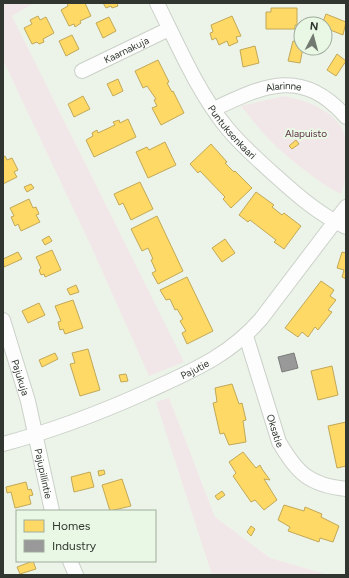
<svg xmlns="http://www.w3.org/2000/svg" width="349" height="578" viewBox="0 0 349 578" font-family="Figtree,sans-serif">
<rect width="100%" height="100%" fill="#ecf4e9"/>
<path fill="#f2e7e8" d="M 3,3 L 34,3 L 12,16 L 184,362 L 149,376 L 90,244 L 3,60 Z
M 283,96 C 306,100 338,111 345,136 C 347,143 346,151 346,158 C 346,171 346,182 341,194 C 321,185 280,152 265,135 C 256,126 249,115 241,106 Z
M 169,398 L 215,517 L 270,558 L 329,575 L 212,575 L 156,402 Z"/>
<path fill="#ffd966" stroke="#c1a856" d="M 67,3 L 85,3 L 91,16 L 80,21 L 81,23 L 75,27 L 74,24 L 69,26 L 61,10 L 68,6 Z
M 103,3 L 117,3 L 118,6 L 112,8 L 111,6 L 106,8 Z
M 271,8 L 297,8 L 297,25 L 295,25 L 295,29 L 266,29 L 266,12 L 271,12 Z
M 326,14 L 346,22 L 343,35 L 325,28 L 325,24 L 322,24 Z
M 38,16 L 40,20 L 46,17 L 54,33 L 43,39 L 44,42 L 39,44 L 37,42 L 32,44 L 24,28 L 32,24 L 30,20 Z
M 232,16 L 241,36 L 236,37 L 238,42 L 229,46 L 227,41 L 219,45 L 216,38 L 212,40 L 210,33 L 213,32 L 211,25 Z
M 109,17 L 116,31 L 103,38 L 96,23 Z
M 72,35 L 79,49 L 66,56 L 59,41 Z
M 293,41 L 301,43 L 301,48 L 303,48 L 300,63 L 288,61 Z
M 255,46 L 259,63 L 243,67 L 240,50 Z
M 337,54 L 346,61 L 336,76 L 327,70 Z
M 158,60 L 169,82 L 167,83 L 172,92 L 173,91 L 184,113 L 161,125 L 152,108 L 157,106 L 154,100 L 156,99 L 147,86 L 143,88 L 135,71 Z
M 118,79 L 123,91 L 113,96 L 107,84 Z
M 83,96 L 90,109 L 74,117 L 68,104 Z
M 128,119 L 136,137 L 94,157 L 86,140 L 93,136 L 92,133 L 97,130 L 98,133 L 115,125 L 113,122 L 119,120 L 120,123 Z
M 296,140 L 299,144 L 292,149 L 289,146 Z
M 165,142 L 176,165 L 148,178 L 136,152 L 147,147 L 149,150 Z
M 211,144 L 227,162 L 225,163 L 234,172 L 235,171 L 252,188 L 231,208 L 223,199 L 225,197 L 200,171 L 198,173 L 190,164 Z
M 5,156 L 7,160 L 12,158 L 18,170 L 14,172 L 17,177 L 3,184 L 3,157 Z
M 140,182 L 153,209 L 131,220 L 123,203 L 119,205 L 114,194 Z
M 31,184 L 34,188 L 27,192 L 24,187 Z
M 256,192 L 274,205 L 272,207 L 282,215 L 284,213 L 301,226 L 284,249 L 274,242 L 276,240 L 250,220 L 248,222 L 239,215 Z
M 29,199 L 33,208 L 36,207 L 39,214 L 36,215 L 40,222 L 21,231 L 18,224 L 15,226 L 11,217 L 14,216 L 10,208 Z
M 157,216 L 183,271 L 158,284 L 152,273 L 156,271 L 151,260 L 153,259 L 148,248 L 142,251 L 131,229 Z
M 49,236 L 52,241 L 45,245 L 42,240 Z
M 225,239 L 235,253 L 222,262 L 212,248 Z
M 52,250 L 61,270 L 45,277 L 44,274 L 41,275 L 39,270 L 41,268 L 36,257 Z
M 18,252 L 22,259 L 4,267 L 3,259 Z
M 342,252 L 346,253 L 346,279 L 342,277 L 344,270 L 337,268 Z
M 187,277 L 213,331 L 187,344 L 182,333 L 186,331 L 180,321 L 183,319 L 177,309 L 175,310 L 170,299 L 166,300 L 160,290 Z
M 321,281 L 334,290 L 330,296 L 336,300 L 328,310 L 332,312 L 318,330 L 315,327 L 308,337 L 302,332 L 298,337 L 285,328 Z
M 76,285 L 79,292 L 70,295 L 67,289 Z
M 73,300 L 83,328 L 65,334 L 63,329 L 60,330 L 58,322 L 61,321 L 55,306 Z
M 39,303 L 45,315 L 28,323 L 22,311 Z
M 88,349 L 100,390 L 80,396 L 70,364 L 75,363 L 72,353 Z
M 55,353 L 58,359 L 42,367 L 39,360 Z
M 332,366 L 338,395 L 318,400 L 311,371 Z
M 126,374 L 128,381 L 121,382 L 119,375 Z
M 232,384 L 239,404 L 242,403 L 246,420 L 243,421 L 246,442 L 229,445 L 224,433 L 220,434 L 213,403 L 217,402 L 215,388 Z
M 346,422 L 346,466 L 337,468 L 328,426 Z
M 243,452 L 256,468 L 260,465 L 262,469 L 270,480 L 264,479 L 277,500 L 264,510 L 255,500 L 251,502 L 233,476 L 236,473 L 229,462 Z
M 104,470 L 105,474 L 99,476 L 98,471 Z
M 90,472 L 94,487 L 74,492 L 71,477 Z
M 122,479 L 131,506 L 110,511 L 102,485 Z
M 26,482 L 28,490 L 31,489 L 33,495 L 29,496 L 31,504 L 15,508 L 11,492 L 7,493 L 6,487 Z
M 222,491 L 225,495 L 218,500 L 215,496 Z
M 284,505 L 304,511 L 305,507 L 322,514 L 321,517 L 339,526 L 333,542 L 320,538 L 319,542 L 288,531 L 290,527 L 278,520 Z
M 251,526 L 255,529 L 251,536 L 247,532 Z
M 33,561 L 36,569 L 20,574 L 17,567 Z"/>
<path fill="#999" stroke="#7a7c7a" d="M 294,353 L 298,368 L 282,372 L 278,357 Z"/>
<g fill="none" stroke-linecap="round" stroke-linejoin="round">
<defs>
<g id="minor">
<path id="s1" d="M 157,3 C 178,45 197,91 227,128 C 242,146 259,161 277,177 C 298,196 320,215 346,227"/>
<path id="s2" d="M 82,71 L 169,29"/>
<path id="s3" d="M 214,109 C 266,84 303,68 346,117"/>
<path id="s4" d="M 3,320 L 28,401 L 52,511"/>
<path id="s5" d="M 246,336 L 279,442 C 297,473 309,485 346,489"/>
<path id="s6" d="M 3,444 C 52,431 97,414 144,393 C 189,372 227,358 261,319 L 346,207"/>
<path d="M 70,561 L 76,575"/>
</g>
</defs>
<use href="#minor" stroke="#cbd1c9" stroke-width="16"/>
<use href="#minor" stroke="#fcfdfc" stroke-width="14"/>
</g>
<g text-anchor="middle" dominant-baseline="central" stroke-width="4" stroke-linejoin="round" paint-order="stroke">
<g font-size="10" fill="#313730" stroke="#e9f8e5">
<text stroke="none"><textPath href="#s2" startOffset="49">Kaarnakuja</textPath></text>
<text stroke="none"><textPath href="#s3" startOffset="74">Alarinne</textPath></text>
<text stroke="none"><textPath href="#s1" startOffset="150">Puntuksenkaari</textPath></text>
<text stroke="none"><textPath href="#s6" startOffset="206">Pajutie</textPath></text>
<text stroke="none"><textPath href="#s4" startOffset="60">Pajukuja</textPath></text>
<text stroke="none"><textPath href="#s5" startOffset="99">Oksatie</textPath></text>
<text stroke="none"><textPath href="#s4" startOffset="159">Pajupillintie</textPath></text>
</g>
<g font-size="10" fill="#5c2f45" stroke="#e9f8e5">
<text x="306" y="133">Alapuisto</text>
</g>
</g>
<rect width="349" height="578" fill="none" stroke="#313730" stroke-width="8"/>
<rect x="16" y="510" width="140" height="52" fill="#e9f8e5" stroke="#9fab9d"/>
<rect x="24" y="520" width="20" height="12" fill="#ffd966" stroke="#9fab9d"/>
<text x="52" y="530" font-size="12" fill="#313730">Homes</text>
<rect x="24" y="540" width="20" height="12" fill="#999999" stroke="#9fab9d"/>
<text x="52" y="550" font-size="12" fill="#313730">Industry</text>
<g transform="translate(313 36) rotate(6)"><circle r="19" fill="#e9f8e5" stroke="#9fab9d"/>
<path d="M0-3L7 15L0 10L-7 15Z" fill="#727971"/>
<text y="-6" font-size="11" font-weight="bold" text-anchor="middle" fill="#313730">N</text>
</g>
</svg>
